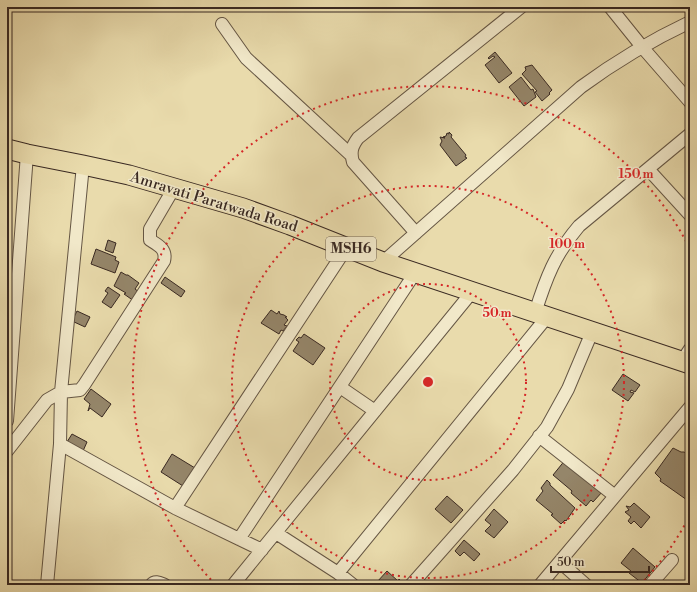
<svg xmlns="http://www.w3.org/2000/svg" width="697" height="592" viewBox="0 0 697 592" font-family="'Libre Bodoni',serif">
<rect width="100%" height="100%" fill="#e9dbac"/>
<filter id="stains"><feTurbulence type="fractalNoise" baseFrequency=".005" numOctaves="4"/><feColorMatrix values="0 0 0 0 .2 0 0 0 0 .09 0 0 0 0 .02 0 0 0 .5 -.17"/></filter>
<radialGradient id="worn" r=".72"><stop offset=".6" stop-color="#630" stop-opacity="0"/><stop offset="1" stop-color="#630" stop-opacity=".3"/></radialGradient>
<path fill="#95866a" stroke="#392922" d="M 495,52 L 512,73 L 499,83 L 485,65 L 495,57 L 493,56 L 489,59 L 488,58 Z
M 532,65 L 552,90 L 549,93 L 550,94 L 542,101 L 535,92 L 537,91 L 522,74 L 526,70 L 525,67 Z
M 521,77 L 531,90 L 533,89 L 536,97 L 524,106 L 509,87 Z
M 449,132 L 452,135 L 451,137 L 466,155 L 465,157 L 467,158 L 456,166 L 440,145 L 442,141 L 440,137 L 445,138 L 443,137 L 446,136 L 447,133 L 449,134 Z
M 108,240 L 116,243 L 113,253 L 105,250 Z
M 96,249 L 116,257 L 115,260 L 119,262 L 115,273 L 91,264 Z
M 121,272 L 126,275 L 128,275 L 139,283 L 135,289 L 139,292 L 134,301 L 124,294 L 126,293 L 114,286 Z
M 165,277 L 185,291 L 181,297 L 161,283 Z
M 108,287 L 120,295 L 111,308 L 102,302 L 108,293 L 105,291 Z
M 271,310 L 277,314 L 279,311 L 280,314 L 284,315 L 287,317 L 285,317 L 288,320 L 284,325 L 287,326 L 283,331 L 281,330 L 279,334 L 261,323 Z
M 77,311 L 90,317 L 85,327 L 72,321 Z
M 304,334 L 325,348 L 313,365 L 293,351 L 299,342 L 296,340 L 299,337 L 301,338 Z
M 623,374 L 640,385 L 635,392 L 631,390 L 630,392 L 634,393 L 628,401 L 612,390 Z
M 91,389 L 111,404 L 102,417 L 90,408 L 88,411 L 90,404 L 84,399 Z
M 72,434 L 87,442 L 83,451 L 67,442 Z
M 673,448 L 681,452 L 684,452 L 690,456 L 690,495 L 687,500 L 660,481 L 661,479 L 655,473 Z
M 172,454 L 195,468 L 183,486 L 161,472 Z
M 566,459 L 603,491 L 593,502 L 591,500 L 586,506 L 571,493 L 572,491 L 553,475 Z
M 547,480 L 550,483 L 550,485 L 575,508 L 566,521 L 565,520 L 561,524 L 551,515 L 553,514 L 536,500 L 543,491 L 541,488 Z
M 447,496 L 463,510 L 451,523 L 435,509 Z
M 634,503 L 650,517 L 641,528 L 634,521 L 631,524 L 628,521 L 631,517 L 625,512 L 629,510 L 626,506 L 630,507 Z
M 494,509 L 508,522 L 494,538 L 485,531 L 491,525 L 485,520 Z
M 464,540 L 480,554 L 474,561 L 464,552 L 460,556 L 455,551 Z
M 633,548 L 655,567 L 642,583 L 629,573 L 631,571 L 621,563 Z
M 387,571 L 398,581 L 399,579 L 403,583 L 401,585 L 380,585 L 377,582 Z"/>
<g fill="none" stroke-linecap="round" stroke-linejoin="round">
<defs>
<path id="minor" d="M 610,7 L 643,48 L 690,102
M 222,24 L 246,58 L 351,155
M 648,169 L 690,215
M 416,233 L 353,162 C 350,152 352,146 358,138 L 521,7
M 383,262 L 581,87 C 615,62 652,40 690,22
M 535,313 C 546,278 555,254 579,226 L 690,134
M 682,361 L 690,349
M 340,387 L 375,411
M 7,421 L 27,154
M 539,436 L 615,496
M 60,444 L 175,508 L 262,550
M 7,451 L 47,400 L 61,392 L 80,390 L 84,385 L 164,261 C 167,249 158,245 150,240 L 150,229 L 174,188
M 175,508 L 347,247
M 276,533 L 338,573 L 353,585
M 239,539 L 415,273
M 560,562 L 586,585
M 338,573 L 547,317
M 47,585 L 60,444 L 61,392 L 83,165
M 151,585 C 155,580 160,583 165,585
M 233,585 L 472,292
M 411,585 L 513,470 L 547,427 L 568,389 L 592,332
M 540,585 L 690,407
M 650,585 L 672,560"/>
<path id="primary" d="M 7,149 L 27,154 L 83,165 L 129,175 L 243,208 L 290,225 L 383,262 L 690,364"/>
</defs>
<use href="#minor" stroke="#655644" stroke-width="14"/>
<use href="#primary" stroke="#392922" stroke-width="21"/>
<use href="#minor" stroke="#f1e8c9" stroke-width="12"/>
<use href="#primary" stroke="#e9dbac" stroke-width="19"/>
</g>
<g fill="none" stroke="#d62828" stroke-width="2" stroke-dasharray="2 4">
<circle cx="428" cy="382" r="98"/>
<circle cx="428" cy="382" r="196"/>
<path d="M690 515A294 294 0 0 1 641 584M215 584A294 294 0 1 1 690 249"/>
</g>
<g text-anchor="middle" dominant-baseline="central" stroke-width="3" stroke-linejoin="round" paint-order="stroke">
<rect fill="#f1e8c9" stroke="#706254" stroke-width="1" x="326" y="237" width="50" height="24" rx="3"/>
<g font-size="14" font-weight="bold" fill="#392922">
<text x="351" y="249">MSH6</text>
</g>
<g font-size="15" fill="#392922" stroke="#f1e8c9">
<text transform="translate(214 202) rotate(17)">Amravati Paratwada Road</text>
</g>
</g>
<circle cx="428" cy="382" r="6" fill="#d62828" stroke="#f1e8c9" stroke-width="2"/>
<g font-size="12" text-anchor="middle" font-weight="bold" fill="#d62828" stroke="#f1e8c9" stroke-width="3" stroke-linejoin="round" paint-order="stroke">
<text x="636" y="178">150 m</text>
<text x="567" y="248">100 m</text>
<text x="497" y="317">50 m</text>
</g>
<rect width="697" height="592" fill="none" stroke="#e9dbac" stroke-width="24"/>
<rect x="8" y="8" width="681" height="576" fill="none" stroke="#392922" stroke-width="2"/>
<rect x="12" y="12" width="673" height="568" fill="none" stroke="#392922"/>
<path d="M551 566v6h98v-6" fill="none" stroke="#392922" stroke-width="2"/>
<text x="557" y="566" font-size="12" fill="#392922" stroke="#f1e8c9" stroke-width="3" paint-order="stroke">50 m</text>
<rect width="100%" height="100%" filter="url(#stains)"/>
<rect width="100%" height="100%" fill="url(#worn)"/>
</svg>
